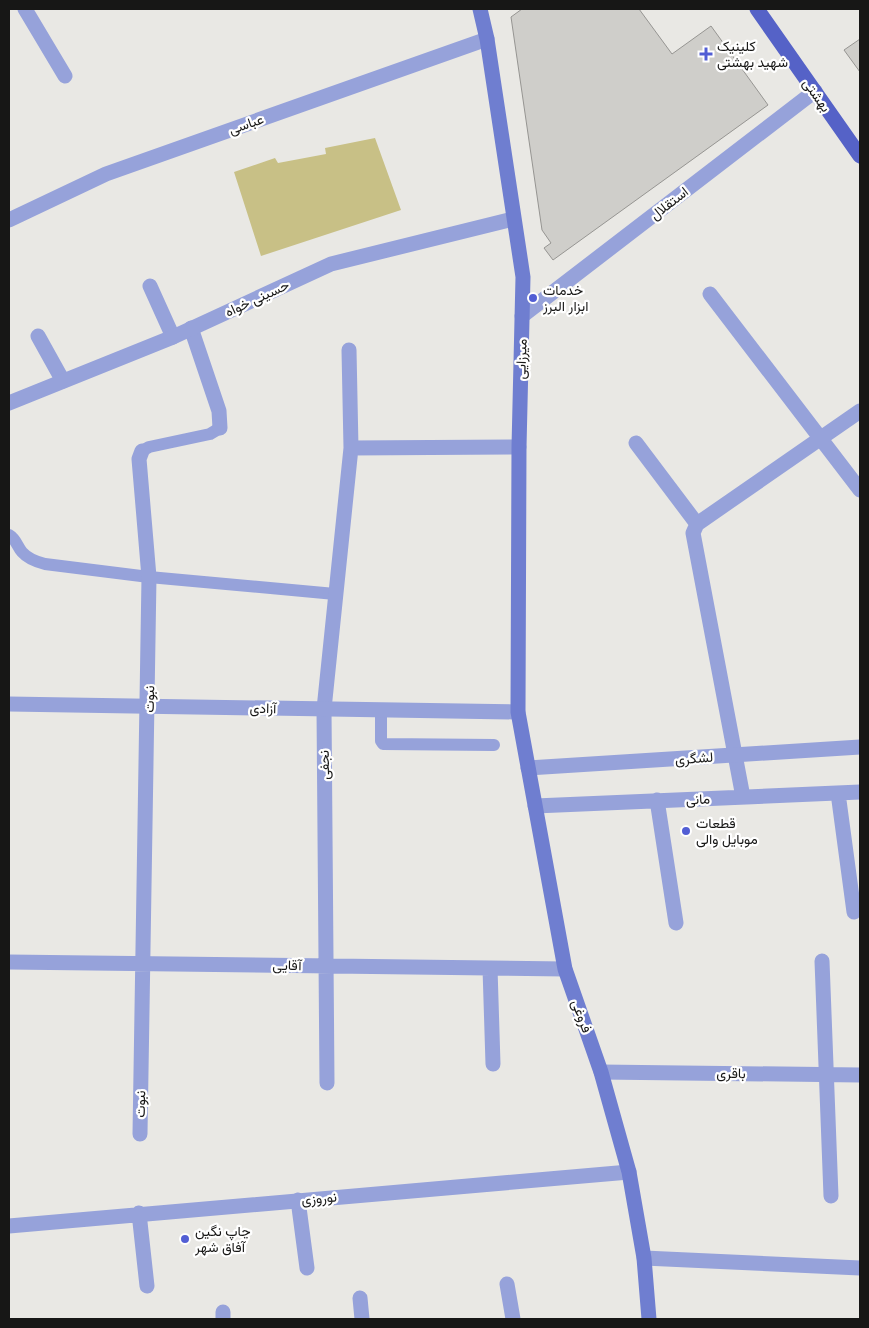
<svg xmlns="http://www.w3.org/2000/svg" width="869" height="1328" viewBox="0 0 869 1328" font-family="Roboto,Vazirmatn,sans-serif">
<rect width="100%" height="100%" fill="#e9e8e4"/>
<path fill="#c8c086" d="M 375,138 L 401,210 L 261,256 L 234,172 L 275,158 L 278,163 L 326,154 L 325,148 Z"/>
<path fill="#cfceca" stroke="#969592" d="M 522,9 L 639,9 L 672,54 L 711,26 L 768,105 L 553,260 L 544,248 L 551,243 L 542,230 L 511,17 Z
M 860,39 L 860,72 L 844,50 Z"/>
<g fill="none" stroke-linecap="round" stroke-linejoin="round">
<path stroke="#96a2da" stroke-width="12" d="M 142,451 L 149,447 L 210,434 L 220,428
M 9,535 C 16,539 17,546 22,552 C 28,559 37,562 45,564 L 149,577 L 335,594
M 381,710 L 381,741 L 383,744 L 494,745"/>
<path stroke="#96a2da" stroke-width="15" d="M 25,9 L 65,76
M 9,220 L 106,174 L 487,39
M 150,286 L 173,337
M 710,294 L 860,490
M 522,316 L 815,91
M 191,328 L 219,411 L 220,428
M 38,336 L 63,381
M 636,443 L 697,524
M 351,448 L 519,447
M 838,793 L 854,912
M 743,797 L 693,533 L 697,524 L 860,411
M 657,800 L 676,923
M 535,806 L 860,792
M 822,961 L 831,1196
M 9,962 L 565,969
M 490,968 L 493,1064
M 601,1072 L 860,1075
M 327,1083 L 324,709 L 351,448 L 349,350
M 140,1134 L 149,577 L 139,459 L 142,451
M 298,1200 L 307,1268
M 139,1213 L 147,1286
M 9,1226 L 629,1172
M 644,1258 L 860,1268
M 507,1284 L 513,1319
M 360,1298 L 362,1319
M 223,1312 L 223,1319"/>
<path stroke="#96a2da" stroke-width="15" d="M 9,403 L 173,337 L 331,264 L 513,219
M 9,704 L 518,712
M 528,768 L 860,747"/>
<path stroke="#6f7ed0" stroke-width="15" d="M 480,9 L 487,39 L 523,277 L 519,447 L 518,712 L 565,969 L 601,1072 L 629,1172 L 644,1258 L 649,1319"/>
<path stroke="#5562c7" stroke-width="15" d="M 757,9 L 860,156"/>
</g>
<g fill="#525ed4" stroke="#fff" stroke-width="2">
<path d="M703.5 46.5h5v5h5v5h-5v5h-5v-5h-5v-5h5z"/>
<circle cx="533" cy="298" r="5"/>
<circle cx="686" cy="831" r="5"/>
<circle cx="185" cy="1239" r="5"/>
</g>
<g text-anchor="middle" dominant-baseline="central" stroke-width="4.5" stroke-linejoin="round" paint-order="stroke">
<g font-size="14" fill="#171716" stroke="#fff" text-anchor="start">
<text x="717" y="46">کلینیک<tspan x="717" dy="16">شهید بهشتی</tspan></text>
<text x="543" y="290">خدمات<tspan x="543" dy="16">ابزار البرز</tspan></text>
<text x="696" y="823">قطعات<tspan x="696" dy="16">موبایل والی</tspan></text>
<text x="195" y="1231">چاپ نگین<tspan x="195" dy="16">آفاق شهر</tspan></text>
</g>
<g font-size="14" fill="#171716" stroke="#fff">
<text transform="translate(817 95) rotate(55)">بهشتی</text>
<text transform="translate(246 124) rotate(-19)">عباسی</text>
<text transform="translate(669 203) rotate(-38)">استقلال</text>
<text transform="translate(257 298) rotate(-25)">حسینی خواه</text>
<text transform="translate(521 359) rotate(-88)">میرزایی</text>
<text transform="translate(149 699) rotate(-89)">نبوت</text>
<text transform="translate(263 708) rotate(1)">آزادی</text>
<text transform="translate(694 758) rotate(-4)">لشگری</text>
<text transform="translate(324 765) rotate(-91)">نجفی</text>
<text transform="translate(698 799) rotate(-2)">مانی</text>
<text transform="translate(287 965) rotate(1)">آقایی</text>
<text transform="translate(582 1016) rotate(70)">فروغی</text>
<text transform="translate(731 1073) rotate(1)">باقری</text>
<text transform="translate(140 1104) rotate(-89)">نبوت</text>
<text transform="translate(319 1198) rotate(-5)">نوروزی</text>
</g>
</g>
<rect width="869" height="1328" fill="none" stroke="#171716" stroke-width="20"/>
</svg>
